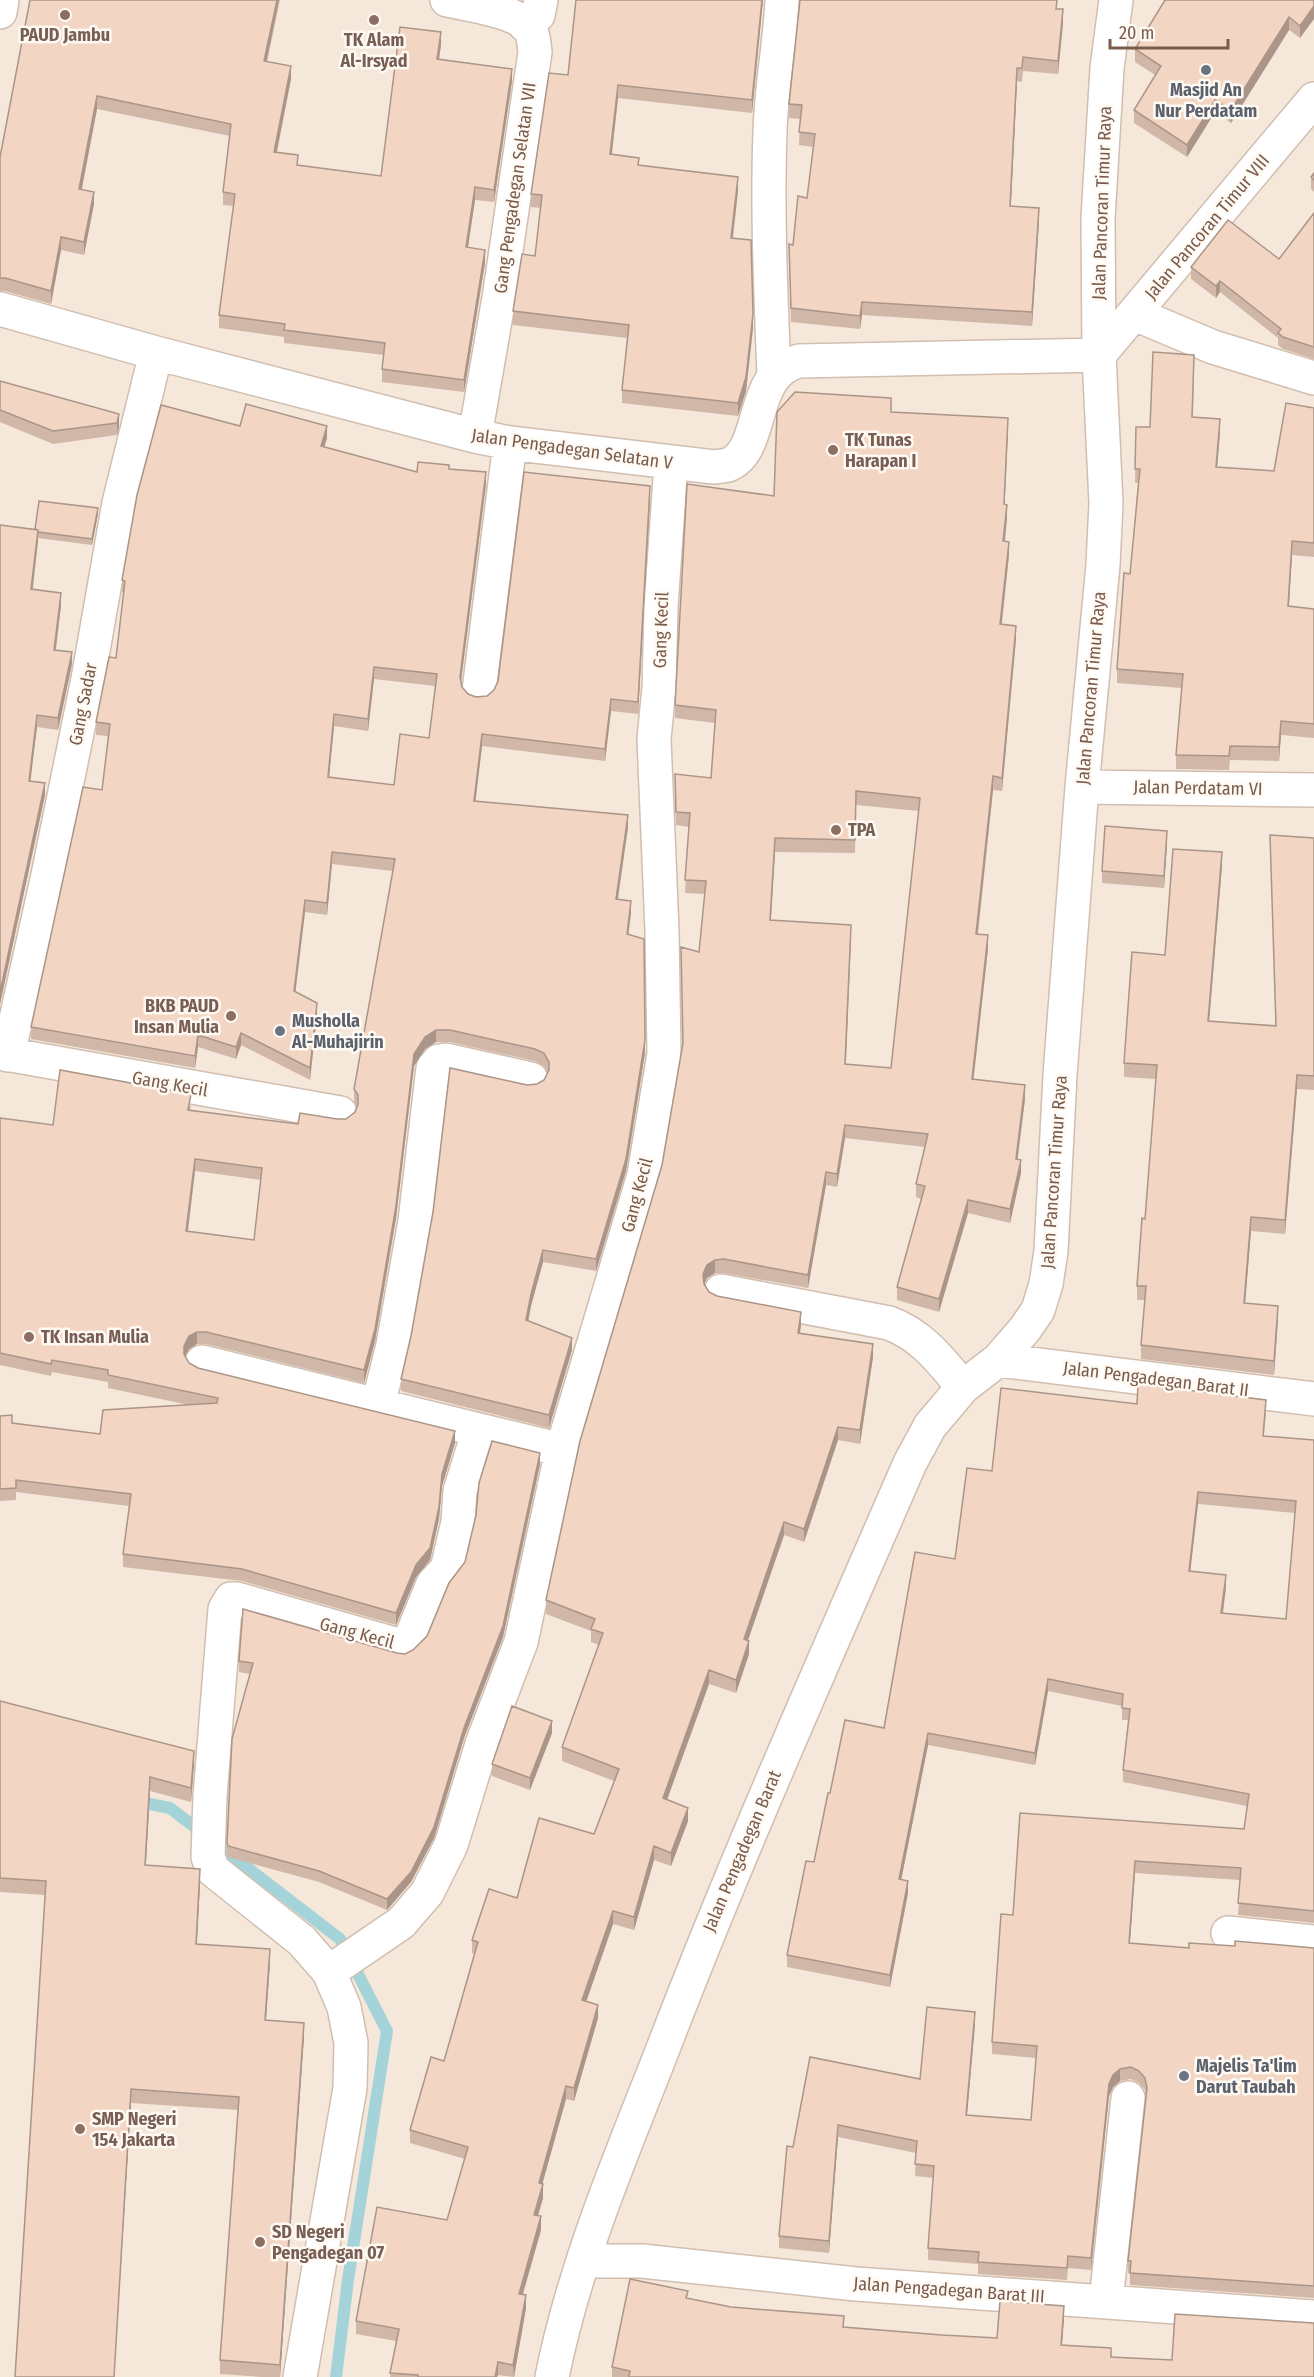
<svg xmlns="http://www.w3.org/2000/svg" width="1314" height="2377" viewBox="0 0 1314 2377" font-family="'Fira Sans Condensed',sans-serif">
<rect width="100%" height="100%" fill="#fdf6ec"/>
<path fill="#f5e8da" d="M 0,0 L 1314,0 L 1314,2377 L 0,2377 Z"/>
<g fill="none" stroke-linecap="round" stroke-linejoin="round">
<path stroke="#a5d3da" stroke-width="12" d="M 134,1801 L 170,1808 L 340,1939 L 387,2031 L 348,2280 L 336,2377"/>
<defs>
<path id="minor" d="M 447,0 C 469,5 517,10 530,29 C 534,36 534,44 535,52 L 500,292 L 475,436
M 0,12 L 2,0
M 525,25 L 538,15 L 541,0
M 0,309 L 156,353 L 475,436 L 510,443 L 714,467 C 719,466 724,466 728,465 C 766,450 748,373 799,361 L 1099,355 L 1314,99
M 1135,314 L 1213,347 L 1314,378
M 774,376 C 771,295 767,213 770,132 C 771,88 780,44 782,0
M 479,691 L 510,443
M 1082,787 L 1314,790
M 0,1053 L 340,1113
M 8,1055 L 48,875 L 88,679 L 119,503 L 156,353
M 721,1291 L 889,1323 C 922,1335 941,1361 963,1387
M 998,1360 L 1314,1399
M 202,1362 L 479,1430
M 378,1405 L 393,1345 L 415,1221 L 433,1068 L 439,1061 L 446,1060 L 531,1079
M 1228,1933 L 1314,1942
M 329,1972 L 401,1923 L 427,1893 L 451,1845 L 482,1744 L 521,1642 L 562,1450
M 584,2261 L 642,2261 L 856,2284 L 1314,2317
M 1106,2301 L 1128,2098
M 300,2377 L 350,2088 L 351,2043 L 344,2007 L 329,1972 L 302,1941 L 213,1870 L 208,1857 L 210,1796 L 225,1609 L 231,1599 L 237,1599 L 402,1646 L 410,1640 L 433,1584 L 447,1569 L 458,1522 L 460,1491 L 479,1430 L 562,1450 L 644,1175 L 664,1054 L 662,930 L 654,739 L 659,688 L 661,607 L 671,464
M 552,2377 C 574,2267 618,2163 659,2059 C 736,1858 824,1661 910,1463 L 930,1426 L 963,1387 L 998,1360 L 1025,1329 L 1038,1310 L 1046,1284 L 1051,1251 L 1060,1075 L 1082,787 L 1103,565 L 1106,503 L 1099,355 L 1098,218 L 1107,68 L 1116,0"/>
</defs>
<use href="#minor" stroke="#d1beb0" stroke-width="36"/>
<use href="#minor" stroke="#fff" stroke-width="33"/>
</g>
<path fill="#d1b7a8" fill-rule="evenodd" d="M 30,0 L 280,0 L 267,62 L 291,79 L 277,152 L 298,165 L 381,176 L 441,45 L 439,59 L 512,81 L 494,202 L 475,200 L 468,247 L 485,263 L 464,392 L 382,382 L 382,369 L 384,355 L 284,343 L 284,337 L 219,328 L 219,315 L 234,206 L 223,205 L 223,192 L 230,136 L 97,109 L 82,189 L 94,204 L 84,255 L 61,250 L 51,304 L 5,291 L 0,291 L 0,157 Z
M 763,0 L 752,113 L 618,98 L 612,154 L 639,166 L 738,191 L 733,238 L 753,328 L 746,391 L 738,416 L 622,403 L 622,390 L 627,338 L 513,325 L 513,311 L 535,256 L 541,208 L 531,207 L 531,194 L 568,75 Z
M 1314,0 L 1300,38 L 1289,30 L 1231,123 L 1215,112 L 1187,157 L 1134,123 L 1134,110 L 1155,75 L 1135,62 L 1135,49 Z
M 1057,9 L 1063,23 L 1058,74 L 1023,71 L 1022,82 L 1017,81 L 1011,206 L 1039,222 L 1032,326 L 862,315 L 860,329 L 791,322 L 789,258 L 807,198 L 813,147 L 799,145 L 800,119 L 789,118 L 789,104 Z
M 1314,173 L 1314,192 L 1311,189 L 1311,177 Z
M 1314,213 L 1314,359 L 1283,349 L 1278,345 L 1278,338 L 1220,292 L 1216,298 L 1191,279 L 1191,267 L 1279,259 Z
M 1194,369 L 1193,417 L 1220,433 L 1217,467 L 1274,471 L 1314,408 L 1314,557 L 1292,555 L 1289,606 L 1314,609 L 1314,738 L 1281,735 L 1279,761 L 1230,760 L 1229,770 L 1176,769 L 1176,755 L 1182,688 L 1117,683 L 1117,669 L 1130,574 L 1138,483 L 1135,483 L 1136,427 L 1150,427 Z
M 0,381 L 119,414 L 119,426 L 117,435 L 53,444 L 0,422 Z
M 891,412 L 1008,431 L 1004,504 L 1007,518 L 1005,542 L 1009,555 L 1002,624 L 1016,639 L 1002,791 L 993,790 L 978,934 L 988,949 L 973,1080 L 1025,1099 L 1017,1159 L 1021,1173 L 1010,1223 L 968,1213 L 939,1312 L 897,1300 L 897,1287 L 921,1199 L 916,1197 L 916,1184 L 925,1147 L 845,1138 L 837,1187 L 826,1185 L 808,1288 L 724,1273 L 715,1273 L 707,1278 L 704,1285 L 709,1292 L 717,1296 L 801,1325 L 800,1333 L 873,1357 L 860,1444 L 838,1440 L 804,1542 L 784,1535 L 748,1640 L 749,1654 L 736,1693 L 709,1684 L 667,1799 L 688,1821 L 671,1866 L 654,1860 L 634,1930 L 613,1924 L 586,2002 L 598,2018 L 574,2101 L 566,2099 L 542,2184 L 543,2198 L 538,2216 L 541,2230 L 523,2294 L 526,2308 L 514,2377 L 498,2375 L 497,2377 L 390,2377 L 396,2341 L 356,2334 L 356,2321 L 447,2220 L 465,2159 L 410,2143 L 410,2130 L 444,2061 L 474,1954 L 472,1953 L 472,1940 L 517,1898 L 594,1834 L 614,1781 L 562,1761 L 562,1747 L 599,1645 L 591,1642 L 591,1631 L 546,1614 L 546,1600 L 662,1165 L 699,952 L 705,894 L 685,893 L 689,827 L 676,825 L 675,774 L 711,778 L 715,723 L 675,718 L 675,705 L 774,496 ZM 856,805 L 919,811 L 891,1068 L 846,1064 L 851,938 L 771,920 L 775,852 L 855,853 Z
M 240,426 L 327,438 L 324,447 L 417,472 L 449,469 L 486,484 L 461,682 L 462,687 L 468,694 L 476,697 L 487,696 L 494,690 L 650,499 L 638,714 L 611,711 L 605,761 L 482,746 L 475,802 L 628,827 L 618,899 L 631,913 L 628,935 L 645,1053 L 626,1171 L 596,1271 L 543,1262 L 531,1306 L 528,1321 L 572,1350 L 549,1428 L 401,1391 L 401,1379 L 527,1085 L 537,1084 L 544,1080 L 548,1073 L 544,1066 L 535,1061 L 450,1042 L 436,1042 L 425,1049 L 414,1066 L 396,1218 L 375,1341 L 364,1383 L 206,1344 L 197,1344 L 189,1349 L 185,1356 L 189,1363 L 198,1368 L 455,1443 L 442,1486 L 439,1519 L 430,1560 L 416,1577 L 396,1625 L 242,1581 L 123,1567 L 123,1554 L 129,1506 L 16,1492 L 16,1500 L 0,1501 L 0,1416 L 12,1423 L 100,1434 L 189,1405 L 108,1388 L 108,1382 L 52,1372 L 51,1376 L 0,1365 L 0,1118 L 53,1125 L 191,1106 L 190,1111 L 298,1124 L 346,1119 L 355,1112 L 357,1106 L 354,1102 L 354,1089 L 393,871 L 332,864 L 327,915 L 305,912 L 295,992 L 317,1015 L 310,1080 L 241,1045 L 236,1059 L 198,1047 L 195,1068 L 31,1039 L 31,1027 L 102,790 L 108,736 L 96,735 L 96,722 L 116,658 L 124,593 L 122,592 L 122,580 ZM 374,679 L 435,686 L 429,738 L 394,785 L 329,777 L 334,726 L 368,731 ZM 195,1171 L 261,1180 L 254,1240 L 188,1232 Z
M 98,514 L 92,545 L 38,538 L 33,589 L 61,605 L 56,650 L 72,664 L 58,730 L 37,727 L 30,781 L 45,795 L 0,1004 L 0,525 L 35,529 Z
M 1314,838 L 1314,1090 L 1297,1089 L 1285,1234 L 1251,1231 L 1245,1304 L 1278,1320 L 1274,1375 L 1141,1359 L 1141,1345 L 1145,1300 L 1137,1300 L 1137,1286 L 1145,1219 L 1156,1079 L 1124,1077 L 1124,1063 L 1165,955 L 1222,866 L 1209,1021 L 1275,1025 Z
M 1167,843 L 1164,888 L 1102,883 L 1102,871 Z
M 1137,1404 L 1266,1412 L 1264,1436 L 1314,1440 L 1314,1923 L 1238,1915 L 1240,1880 L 1135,1873 L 1130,1943 L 1189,1948 L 1235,1946 L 1314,1948 L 1314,2298 L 1130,2285 L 1130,2273 L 1128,2273 L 1128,2261 L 1146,2095 L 1145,2090 L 1139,2083 L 1131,2079 L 1120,2081 L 1113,2087 L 1109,2096 L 1091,2270 L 1068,2268 L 1067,2280 L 978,2274 L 978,2264 L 928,2260 L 928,2248 L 934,2178 L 915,2176 L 916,2153 L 838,2137 L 829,2253 L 779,2248 L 779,2236 L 793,2147 L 920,2079 L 975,2024 L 967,2115 L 1031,2120 L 1036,2058 L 992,2054 L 992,2042 L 1013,1915 L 1020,1813 L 1244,1829 L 1247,1806 L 1123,1782 L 1123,1770 L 1128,1720 L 1122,1720 L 1122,1706 L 1048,1691 L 1035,1765 L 928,1745 L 901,1880 L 908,1893 L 890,1987 L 787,1967 L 787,1955 L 814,1862 L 830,1793 L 884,1728 L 992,1471 ZM 1198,1504 L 1295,1513 L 1286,1619 L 1223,1614 L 1226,1587 L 1190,1571 Z
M 540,1464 L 503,1637 L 464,1738 L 434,1838 L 411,1882 L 387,1910 L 319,1882 L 228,1857 L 227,1854 L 227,1843 L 250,1674 L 239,1672 L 239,1661 L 397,1653 L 405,1654 L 413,1650 L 427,1636 Z
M 0,1701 L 194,1764 L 191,1802 L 150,1791 L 146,1865 L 200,1883 L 197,1944 L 270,1963 L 266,2020 L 304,2037 L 280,2377 L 262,2377 L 220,2374 L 220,2360 L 238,2110 L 131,2103 L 114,2377 L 15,2377 L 45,1895 L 0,1892 Z
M 552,1733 L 530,1790 L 492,1776 L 492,1764 Z
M 688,2298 L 731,2307 L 844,2327 L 942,2335 L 997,2338 L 1064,2318 L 1062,2345 L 1111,2357 L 1172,2360 L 1313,2324 L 1314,2377 L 612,2377 L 612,2367 Z"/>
<path fill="#aa9588" d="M 277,0 L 279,0 L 264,74 L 264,61 Z
M 762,0 L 763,0 L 752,113 L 752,100 Z
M 1314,6 L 1314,19 L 1300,38 L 1300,26 Z
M 1063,9 L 1063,23 L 1058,74 L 1058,61 Z
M 1289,17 L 1289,30 L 1231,123 L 1231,110 Z
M 441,32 L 441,45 L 437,72 L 437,59 Z
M 291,66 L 291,79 L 274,165 L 274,152 Z
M 1017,68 L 1017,81 L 1010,220 L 1010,206 Z
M 512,69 L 512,81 L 494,202 L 494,190 Z
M 618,85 L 618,98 L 610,168 L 610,154 Z
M 97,96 L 97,109 L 79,202 L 79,189 Z
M 1215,100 L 1215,112 L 1187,157 L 1187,145 Z
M 738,177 L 738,191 L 731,251 L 731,238 Z
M 475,187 L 475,200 L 466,260 L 466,247 Z
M 94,192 L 94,204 L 84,255 L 84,242 Z
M 1039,208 L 1039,222 L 1032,326 L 1032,312 Z
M 61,237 L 61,250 L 51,304 L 51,291 Z
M 485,250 L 485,263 L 464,392 L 464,380 Z
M 1220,281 L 1220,292 L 1216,298 L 1216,286 Z
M 862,302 L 862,315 L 860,329 L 860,316 Z
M 753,314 L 753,328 L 746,391 L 738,416 L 738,403 Z
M 119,414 L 119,426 L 117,435 L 117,423 Z
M 1008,418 L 1008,431 L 1004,518 L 1004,504 Z
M 1220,419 L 1220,433 L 1216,481 L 1216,467 Z
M 327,426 L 327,438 L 321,459 L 321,446 Z
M 486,472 L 486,484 L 460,689 L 460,677 Z
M 650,486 L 650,499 L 638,714 L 638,702 Z
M 1007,505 L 1007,518 L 1003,555 L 1003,541 Z
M 98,508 L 98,514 L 92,545 L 92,539 Z
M 38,530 L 38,542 L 31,601 L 31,589 Z
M 1292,541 L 1292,555 L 1288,620 L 1288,606 Z
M 1009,542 L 1009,555 L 1000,637 L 1000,624 Z
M 61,593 L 61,605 L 54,662 L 54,650 Z
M 1016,626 L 1016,639 L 1002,791 L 1002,778 Z
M 72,652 L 72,664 L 58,730 L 58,718 Z
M 374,667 L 374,679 L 368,731 L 368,719 Z
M 611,699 L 611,711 L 605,761 L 605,749 Z
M 334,714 L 334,726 L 328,789 L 328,777 Z
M 37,715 L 37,727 L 29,793 L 29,781 Z
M 1281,721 L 1281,735 L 1279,761 L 1279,747 Z
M 482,734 L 482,746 L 474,814 L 474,801 Z
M 993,776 L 993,790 L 976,947 L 976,934 Z
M 45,783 L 45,795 L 0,1004 L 0,992 Z
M 628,815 L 628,827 L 616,911 L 616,899 Z
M 1167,831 L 1167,843 L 1164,888 L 1164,876 Z
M 775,838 L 775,852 L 770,933 L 770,920 Z
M 332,852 L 332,864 L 327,915 L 327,903 Z
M 1222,852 L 1222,866 L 1208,1035 L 1208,1021 Z
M 305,900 L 305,912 L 294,1004 L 294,991 Z
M 631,901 L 631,913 L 627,946 L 627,934 Z
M 851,925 L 851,938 L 845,1078 L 845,1064 Z
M 988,935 L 988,949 L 972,1093 L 972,1079 Z
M 317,1003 L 317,1015 L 310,1080 L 310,1068 Z
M 436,1030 L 436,1042 L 425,1049 L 414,1066 L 396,1218 L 375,1341 L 364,1383 L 364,1370 L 414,1054 L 425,1037 Z
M 241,1033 L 241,1045 L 236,1059 L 236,1047 Z
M 198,1035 L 198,1047 L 195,1068 L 195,1056 Z
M 645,1040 L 645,1053 L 626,1171 L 596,1271 L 596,1259 Z
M 1297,1075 L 1297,1089 L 1285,1234 L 1285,1220 Z
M 1025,1085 L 1025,1099 L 1016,1172 L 1016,1159 Z
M 845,1125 L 845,1138 L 837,1187 L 837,1174 Z
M 195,1159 L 195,1171 L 186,1244 L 186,1231 Z
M 1021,1160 L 1021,1173 L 1010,1223 L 1010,1209 Z
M 826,1172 L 826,1185 L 808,1288 L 808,1275 Z
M 968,1200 L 968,1213 L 939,1312 L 939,1299 Z
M 1251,1217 L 1251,1231 L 1244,1317 L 1244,1303 Z
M 543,1250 L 543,1262 L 531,1306 L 526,1332 L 526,1320 L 531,1294 Z
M 715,1260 L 715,1273 L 707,1278 L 703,1287 L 703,1274 L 707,1265 Z
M 1278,1306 L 1278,1320 L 1274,1375 L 1274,1361 Z
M 801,1312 L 801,1325 L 798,1346 L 798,1333 Z
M 197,1332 L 197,1344 L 189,1349 L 184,1358 L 184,1346 L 189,1336 Z
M 572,1338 L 572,1350 L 549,1428 L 549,1415 Z
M 873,1344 L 873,1357 L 860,1444 L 860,1430 Z
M 838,1427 L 838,1440 L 804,1542 L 804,1529 Z
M 455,1431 L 455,1443 L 442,1486 L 439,1519 L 430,1560 L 416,1577 L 396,1625 L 396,1613 Z
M 540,1453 L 540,1464 L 503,1637 L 464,1738 L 434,1838 L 411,1882 L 387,1910 L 387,1899 Z
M 1198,1492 L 1198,1504 L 1189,1583 L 1189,1571 Z
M 784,1522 L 784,1535 L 744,1652 L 744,1639 Z
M 1226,1575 L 1226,1587 L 1221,1625 L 1221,1613 Z
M 749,1641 L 749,1654 L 736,1693 L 736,1680 Z
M 709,1670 L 709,1684 L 663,1811 L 663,1798 Z
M 1048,1679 L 1048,1691 L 1035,1765 L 1035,1753 Z
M 552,1721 L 552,1733 L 530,1790 L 530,1778 Z
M 928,1733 L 928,1745 L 899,1891 L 899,1879 Z
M 194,1751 L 194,1764 L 191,1802 L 191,1788 Z
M 150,1777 L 150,1791 L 145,1879 L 145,1865 Z
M 688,1808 L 688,1821 L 671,1866 L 671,1853 Z
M 654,1846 L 654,1860 L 634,1930 L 634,1917 Z
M 1135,1861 L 1135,1873 L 1129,1955 L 1129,1943 Z
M 200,1869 L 200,1883 L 196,1958 L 196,1944 Z
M 908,1881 L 908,1893 L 890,1987 L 890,1975 Z
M 613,1911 L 613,1924 L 582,2014 L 582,2000 Z
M 270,1949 L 270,1963 L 265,2034 L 265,2020 Z
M 598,2005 L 598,2018 L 574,2101 L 574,2088 Z
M 975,2012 L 975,2024 L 966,2127 L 966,2115 Z
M 304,2023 L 304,2037 L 280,2377 L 280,2365 Z
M 1120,2069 L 1120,2081 L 1113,2087 L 1109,2096 L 1091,2270 L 1091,2258 L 1109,2084 L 1113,2075 Z
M 566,2086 L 566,2099 L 539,2196 L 539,2183 Z
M 131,2089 L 131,2103 L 114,2377 Z
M 838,2125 L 838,2137 L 829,2253 L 829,2241 Z
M 543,2184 L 543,2198 L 534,2228 L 534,2215 Z
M 541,2216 L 541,2230 L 519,2307 L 519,2294 Z
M 526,2295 L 526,2308 L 514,2377 L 513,2365 Z
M 1064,2306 L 1064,2318 L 1061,2357 L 1061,2345 Z
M 498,2362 L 498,2375 L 497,2377 L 495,2377 Z"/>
<path fill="#f3d5c3" stroke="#aa9588" stroke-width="1.5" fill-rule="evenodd" d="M 30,0 L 277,0 L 264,61 L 291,66 L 274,152 L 298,155 L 297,165 L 381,176 L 400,27 L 441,32 L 437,59 L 512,69 L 494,190 L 475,187 L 466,247 L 485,250 L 464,380 L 382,369 L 385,343 L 284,330 L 285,324 L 219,315 L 235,194 L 223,192 L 231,124 L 97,96 L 79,189 L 94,192 L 84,242 L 61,237 L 51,291 L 5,278 L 0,278 L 0,157 Z
M 576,0 L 762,0 L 752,100 L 618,85 L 610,154 L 639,158 L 638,165 L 738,177 L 731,238 L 751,240 L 753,314 L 746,377 L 738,403 L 622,390 L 629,325 L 513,311 L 522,254 L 535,256 L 542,195 L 531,194 L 549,73 L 568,75 Z
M 800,0 L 1057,0 L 1056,9 L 1063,9 L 1058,61 L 1023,57 L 1022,68 L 1017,68 L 1010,206 L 1039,208 L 1032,312 L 862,302 L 860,316 L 791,308 L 789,244 L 793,245 L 798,196 L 807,198 L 815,134 L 799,132 L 802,105 L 789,104 Z
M 1165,0 L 1314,0 L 1314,6 L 1300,26 L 1289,17 L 1231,110 L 1215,100 L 1187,145 L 1134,110 L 1161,66 L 1135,49 Z
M 1314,173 L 1314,180 L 1311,177 Z
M 1314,213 L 1314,347 L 1283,337 L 1278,333 L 1281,329 L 1220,281 L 1216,286 L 1191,267 L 1228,220 L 1279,259 Z
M 1153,352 L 1194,355 L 1192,417 L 1220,419 L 1216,467 L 1274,471 L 1286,403 L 1314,408 L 1314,543 L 1292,541 L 1288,606 L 1314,609 L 1314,724 L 1281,721 L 1279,747 L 1230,746 L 1229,756 L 1176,755 L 1183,674 L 1117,669 L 1124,573 L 1130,574 L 1140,469 L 1135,469 L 1136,427 L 1150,427 Z
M 0,381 L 119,414 L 117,423 L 53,431 L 0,410 Z
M 795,392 L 891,398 L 891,412 L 1008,418 L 1004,504 L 1007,505 L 1003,541 L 1009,542 L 1000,624 L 1016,626 L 1002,778 L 993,776 L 976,934 L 988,935 L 972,1079 L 1025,1085 L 1016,1159 L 1021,1160 L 1010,1209 L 968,1200 L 939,1299 L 897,1287 L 925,1186 L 916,1184 L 928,1134 L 845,1125 L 837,1174 L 826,1172 L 808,1275 L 724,1259 L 715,1260 L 707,1265 L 703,1274 L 704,1284 L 709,1292 L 717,1296 L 801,1312 L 798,1333 L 873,1344 L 860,1430 L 838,1427 L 804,1529 L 784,1522 L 744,1639 L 749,1641 L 736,1680 L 709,1670 L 663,1798 L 688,1808 L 671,1853 L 654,1846 L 634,1917 L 613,1911 L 582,2000 L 598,2005 L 574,2088 L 566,2086 L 539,2183 L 543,2184 L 534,2215 L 541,2216 L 519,2294 L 526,2295 L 513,2365 L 498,2362 L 495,2377 L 418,2377 L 418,2375 L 390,2373 L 399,2329 L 356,2321 L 377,2207 L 447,2220 L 468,2147 L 410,2130 L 431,2057 L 444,2061 L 478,1942 L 472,1940 L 489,1889 L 517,1898 L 539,1818 L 594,1834 L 619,1769 L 562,1747 L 603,1633 L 591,1629 L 595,1619 L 546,1600 L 580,1441 L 662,1165 L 683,1043 L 681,947 L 699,952 L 706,881 L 685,880 L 690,813 L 676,812 L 675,774 L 711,778 L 716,710 L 675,705 L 687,484 L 774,496 L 777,412 ZM 856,791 L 920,798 L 891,1068 L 845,1064 L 851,925 L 770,920 L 775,838 L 855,840 Z
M 246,404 L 327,426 L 321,446 L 417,472 L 418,462 L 449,465 L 449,469 L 486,472 L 460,677 L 462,687 L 468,694 L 476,697 L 487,696 L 494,690 L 498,681 L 524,472 L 650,486 L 638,702 L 611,699 L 605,749 L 482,734 L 474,801 L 628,815 L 616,899 L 631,901 L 627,934 L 644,939 L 645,1040 L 626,1159 L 596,1259 L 543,1250 L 531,1294 L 526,1320 L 572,1338 L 549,1415 L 401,1379 L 411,1336 L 433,1212 L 450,1068 L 527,1085 L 537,1084 L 544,1080 L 549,1070 L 549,1062 L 544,1053 L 535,1049 L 450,1030 L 436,1030 L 425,1037 L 414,1054 L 396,1206 L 375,1329 L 364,1370 L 206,1332 L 197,1332 L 189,1336 L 184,1346 L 184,1354 L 189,1363 L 198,1368 L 455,1431 L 442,1474 L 439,1507 L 430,1548 L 416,1565 L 396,1613 L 242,1569 L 123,1554 L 131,1494 L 16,1480 L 16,1488 L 0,1489 L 0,1416 L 12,1415 L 12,1423 L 100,1434 L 103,1410 L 217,1403 L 218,1398 L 108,1375 L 108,1370 L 52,1360 L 51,1364 L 0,1353 L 0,1118 L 53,1125 L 60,1070 L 191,1094 L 188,1110 L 298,1124 L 300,1113 L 337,1119 L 346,1119 L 355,1112 L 358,1104 L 358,1095 L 354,1089 L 395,859 L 332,852 L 327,903 L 305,900 L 294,991 L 317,1003 L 310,1068 L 241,1033 L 236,1047 L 198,1035 L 195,1056 L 31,1027 L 83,787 L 102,790 L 110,724 L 96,722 L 109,657 L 116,658 L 125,581 L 122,580 L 137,495 L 161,405 L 240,426 ZM 374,667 L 437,674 L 429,738 L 400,734 L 394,785 L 328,777 L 334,714 L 368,719 ZM 195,1159 L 262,1168 L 254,1240 L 186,1231 Z
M 39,501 L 98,508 L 92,539 L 38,532 L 38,530 L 35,529 Z
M 0,525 L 38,530 L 31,589 L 61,593 L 54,650 L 72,652 L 58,718 L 37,715 L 29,781 L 45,783 L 0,992 Z
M 1105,826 L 1167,831 L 1164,876 L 1102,871 Z
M 1270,835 L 1314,838 L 1314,1076 L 1297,1075 L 1285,1220 L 1251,1217 L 1244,1303 L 1278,1306 L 1274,1361 L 1141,1345 L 1146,1286 L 1137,1286 L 1142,1218 L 1145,1219 L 1157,1065 L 1124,1063 L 1132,952 L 1165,955 L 1173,849 L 1222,852 L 1208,1021 L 1276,1026 Z
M 1138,1384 L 1266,1400 L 1263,1436 L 1314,1440 L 1314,1911 L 1238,1903 L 1241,1868 L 1135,1861 L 1129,1943 L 1189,1948 L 1189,1943 L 1235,1946 L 1235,1941 L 1314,1948 L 1314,2286 L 1130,2273 L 1131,2261 L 1128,2261 L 1147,2088 L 1145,2078 L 1139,2071 L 1131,2067 L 1120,2069 L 1113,2075 L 1109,2084 L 1091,2258 L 1068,2256 L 1067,2268 L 978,2262 L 979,2252 L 928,2248 L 934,2166 L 915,2164 L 917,2141 L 838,2125 L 829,2241 L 779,2236 L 787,2146 L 793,2147 L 810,2057 L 920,2079 L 927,2007 L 975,2012 L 966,2115 L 1031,2120 L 1037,2046 L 992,2042 L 1001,1914 L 1013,1915 L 1020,1813 L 1244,1829 L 1249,1794 L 1123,1770 L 1130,1709 L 1122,1708 L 1123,1694 L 1048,1679 L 1035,1753 L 928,1733 L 899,1879 L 908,1881 L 890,1975 L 787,1955 L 806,1861 L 814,1862 L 828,1793 L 830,1793 L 845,1720 L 884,1728 L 915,1552 L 955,1559 L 967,1468 L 992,1471 L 1001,1388 L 1137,1404 ZM 1198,1492 L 1296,1501 L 1286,1619 L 1221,1613 L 1226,1575 L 1189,1571 Z
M 492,1441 L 540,1453 L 503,1626 L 464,1728 L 434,1827 L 411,1872 L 387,1899 L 319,1871 L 228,1846 L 227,1843 L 232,1739 L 253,1663 L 239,1661 L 243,1609 L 397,1653 L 405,1654 L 413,1650 L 427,1636 L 449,1583 L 465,1562 L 476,1515 L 479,1483 Z
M 0,1701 L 194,1751 L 191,1788 L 150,1777 L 145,1865 L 200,1869 L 196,1944 L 270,1949 L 265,2020 L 304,2023 L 280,2365 L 220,2360 L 239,2097 L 131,2089 L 114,2377 L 15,2377 L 46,1881 L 0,1878 Z
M 512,1706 L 552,1721 L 530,1778 L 492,1764 Z
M 630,2279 L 688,2291 L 686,2298 L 731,2307 L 844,2316 L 843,2327 L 942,2335 L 997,2338 L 1000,2301 L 1064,2306 L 1061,2345 L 1111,2348 L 1111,2357 L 1172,2360 L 1175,2314 L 1314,2323 L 1314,2377 L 629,2377 L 630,2371 L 612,2367 Z"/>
<g fill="#8d6e63" stroke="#fffaf3" stroke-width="2">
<circle cx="65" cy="15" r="6"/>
<circle cx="374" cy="20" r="6"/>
<circle cx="833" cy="450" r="6"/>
<circle cx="836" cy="830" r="6"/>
<circle cx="231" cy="1016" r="6"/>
<circle cx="29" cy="1337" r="6"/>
<circle cx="80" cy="2129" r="6"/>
<circle cx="260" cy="2242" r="6"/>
</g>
<g fill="#6b7280" stroke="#fffaf3" stroke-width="2">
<circle cx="1206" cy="70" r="6"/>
<circle cx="280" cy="1031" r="6"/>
<circle cx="1184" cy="2076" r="6"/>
</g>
<g text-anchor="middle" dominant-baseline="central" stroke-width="5" stroke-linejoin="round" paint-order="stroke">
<g font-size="18" font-weight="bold" fill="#785e54" stroke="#fffaf3" text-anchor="start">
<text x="65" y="35" text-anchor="middle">PAUD Jambu</text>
<text x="374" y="40" text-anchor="middle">TK Alam<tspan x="374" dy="21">Al-Irsyad</tspan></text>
<text x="845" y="440">TK Tunas<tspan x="845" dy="21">Harapan I</tspan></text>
<text x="848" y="830">TPA</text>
<text x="219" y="1006" text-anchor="end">BKB PAUD<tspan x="219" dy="21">Insan Mulia</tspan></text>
<text x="41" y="1337">TK Insan Mulia</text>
<text x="92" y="2119">SMP Negeri<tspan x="92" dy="21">154 Jakarta</tspan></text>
<text x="272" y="2232">SD Negeri<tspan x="272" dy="21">Pengadegan 07</tspan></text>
</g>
<g font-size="18" font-weight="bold" fill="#5b616d" stroke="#fffaf3" text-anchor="start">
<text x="1206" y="90" text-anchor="middle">Masjid An<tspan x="1206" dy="21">Nur Perdatam</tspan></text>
<text x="292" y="1021">Musholla<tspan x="292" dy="21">Al-Muhajirin</tspan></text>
<text x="1196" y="2066">Majelis Ta'lim<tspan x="1196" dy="21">Darut Taubah</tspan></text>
</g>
<g font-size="18" fill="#7a5c4d" stroke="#fffaf3">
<text transform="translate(515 188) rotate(-82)">Gang Pengadegan Selatan VII</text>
<text transform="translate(1102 203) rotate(-88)">Jalan Pancoran Timur Raya</text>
<text transform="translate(1207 227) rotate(-50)">Jalan Pancoran Timur VIII</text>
<text transform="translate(572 449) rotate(8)">Jalan Pengadegan Selatan V</text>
<text transform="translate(661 630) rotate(-88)">Gang Kecil</text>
<text transform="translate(1091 688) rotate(-85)">Jalan Pancoran Timur Raya</text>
<text transform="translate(83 704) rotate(-79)">Gang Sadar</text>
<text transform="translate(1198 788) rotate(1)">Jalan Perdatam VI</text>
<text transform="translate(170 1084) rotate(10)">Gang Kecil</text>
<text transform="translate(1054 1172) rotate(-86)">Jalan Pancoran Timur Raya</text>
<text transform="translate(637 1195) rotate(-75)">Gang Kecil</text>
<text transform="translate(1156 1379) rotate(7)">Jalan Pengadegan Barat II</text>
<text transform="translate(357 1633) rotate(15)">Gang Kecil</text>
<text transform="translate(742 1851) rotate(-67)">Jalan Pengadegan Barat</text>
<text transform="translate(949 2290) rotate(4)">Jalan Pengadegan Barat III</text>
</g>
</g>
<path d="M1110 39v9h118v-9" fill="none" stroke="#7a5c4d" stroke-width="3"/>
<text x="1119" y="39" font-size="18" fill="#7a5c4d" stroke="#fffaf3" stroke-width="4.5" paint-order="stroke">20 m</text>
</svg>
